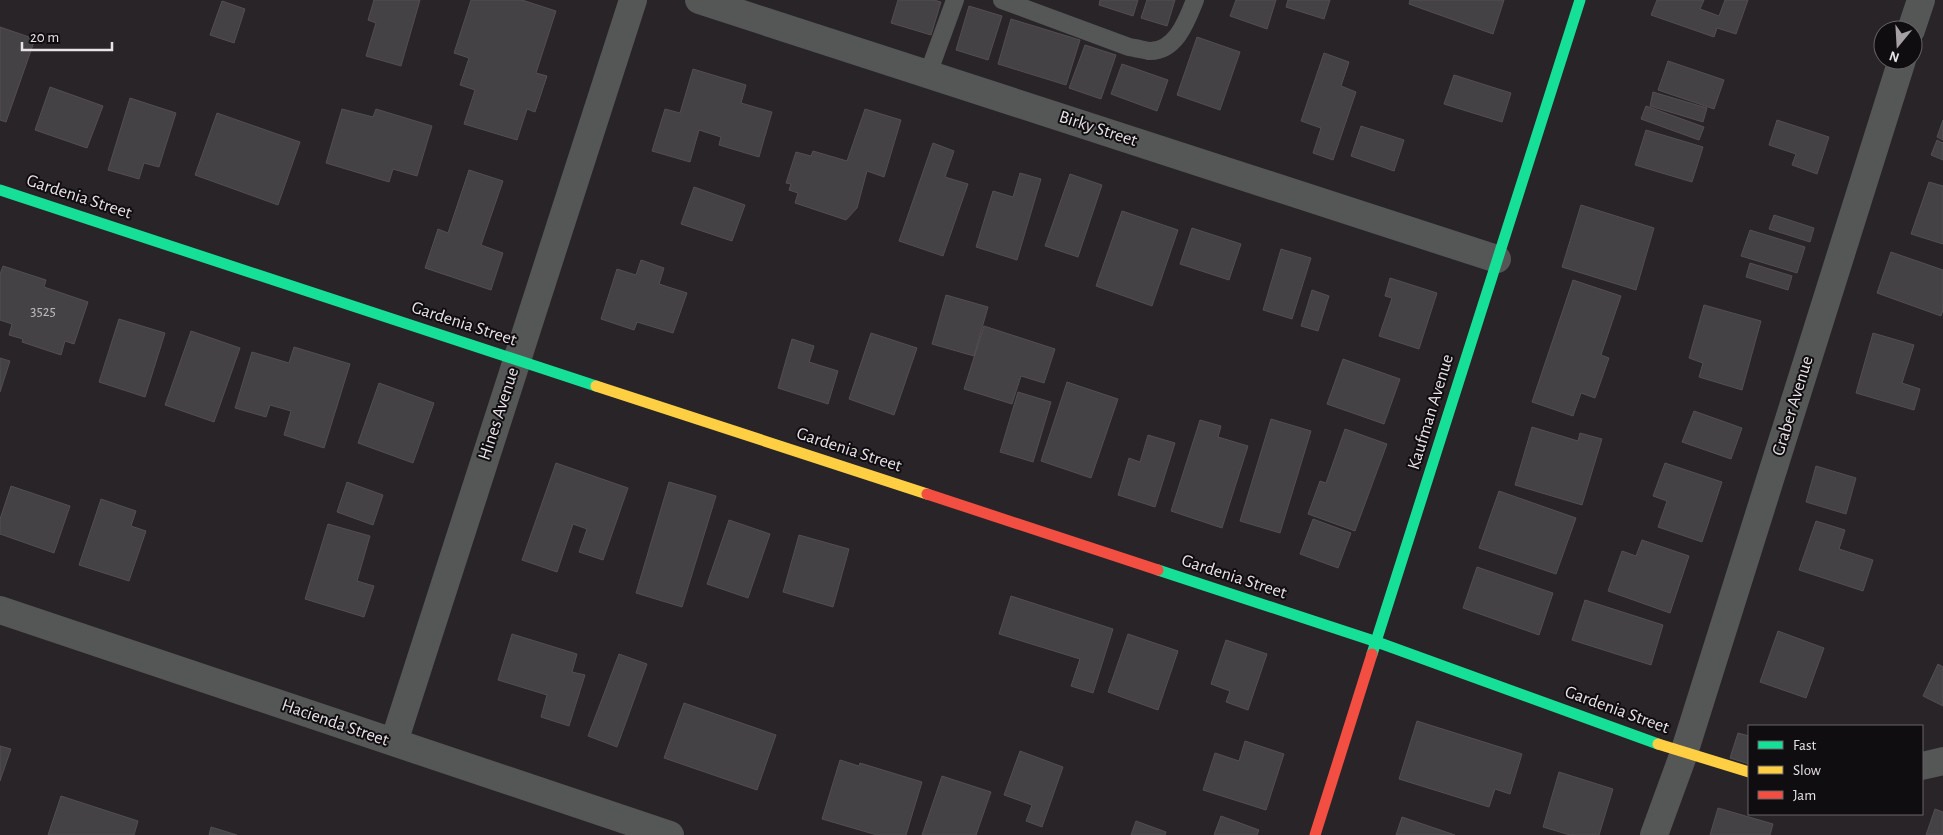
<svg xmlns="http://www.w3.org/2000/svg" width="1943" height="835" viewBox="0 0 1943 835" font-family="'Alegreya Sans',sans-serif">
<rect width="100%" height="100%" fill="#282428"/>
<path fill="#454245" stroke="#524e52" d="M 374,0 L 420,0 L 401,66 L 366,56 L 376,23 L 368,20 Z
M 471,0 L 522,0 L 556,11 L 536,73 L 547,76 L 535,112 L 527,109 L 517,140 L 464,124 L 475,90 L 460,85 L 469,58 L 454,53 Z
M 898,0 L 934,0 L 941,2 L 931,35 L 891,23 Z
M 1100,0 L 1138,0 L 1133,16 L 1099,5 Z
M 1147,0 L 1175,0 L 1167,26 L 1141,18 Z
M 1236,0 L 1276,0 L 1267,29 L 1230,16 Z
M 1288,0 L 1330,0 L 1324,19 L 1286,7 Z
M 1410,0 L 1504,0 L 1493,34 L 1409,4 Z
M 1657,0 L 1704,0 L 1700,9 L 1719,16 L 1725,0 L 1748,0 L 1736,34 L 1717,28 L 1714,37 L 1651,15 Z
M 222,1 L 245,9 L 234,43 L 210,35 Z
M 969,6 L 1002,16 L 988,60 L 956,50 Z
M 1011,19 L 1080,40 L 1066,85 L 998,64 Z
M 0,27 L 35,39 L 6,122 L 0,120 Z
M 1197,37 L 1240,52 L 1220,110 L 1177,95 Z
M 1085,45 L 1116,55 L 1101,99 L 1069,88 Z
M 1324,53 L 1349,62 L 1341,86 L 1356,92 L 1333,160 L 1313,153 L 1321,128 L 1301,121 Z
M 1668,61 L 1724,80 L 1714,109 L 1658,90 Z
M 1122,64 L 1168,80 L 1157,111 L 1111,94 Z
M 693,69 L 746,85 L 741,103 L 772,112 L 759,157 L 719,145 L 721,137 L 699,130 L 690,162 L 652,151 L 665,109 L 680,113 Z
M 1454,75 L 1511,93 L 1502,122 L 1444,104 Z
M 50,87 L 103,106 L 87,148 L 35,130 Z
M 1653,92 L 1707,108 L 1703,122 L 1650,106 Z
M 130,98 L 176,113 L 159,167 L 144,163 L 139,179 L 108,170 Z
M 1646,106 L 1704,127 L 1699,140 L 1641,119 Z
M 342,109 L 373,117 L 376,109 L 432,126 L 417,176 L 393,169 L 389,182 L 326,163 Z
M 865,109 L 901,120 L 884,177 L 867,171 L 857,208 L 846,220 L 795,203 L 798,193 L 789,190 L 791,184 L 786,183 L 796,152 L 811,156 L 813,151 L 847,161 Z
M 217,113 L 300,142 L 278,205 L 195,175 Z
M 1777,120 L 1829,137 L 1817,174 L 1792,165 L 1796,154 L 1769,145 Z
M 1943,120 L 1943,140 L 1937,137 Z
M 1361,126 L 1404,140 L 1394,171 L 1351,156 Z
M 1646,130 L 1703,147 L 1692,182 L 1635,165 Z
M 1937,140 L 1943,143 L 1943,160 L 1931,155 Z
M 933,143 L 954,151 L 945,177 L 968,184 L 943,256 L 899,241 Z
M 469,170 L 503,181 L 481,245 L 503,253 L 491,290 L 425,268 L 438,229 L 448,233 Z
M 1020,173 L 1041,179 L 1017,260 L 976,247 L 993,191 L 1013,197 Z
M 1070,174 L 1102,185 L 1078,257 L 1045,246 Z
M 1929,182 L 1943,186 L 1943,244 L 1911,234 Z
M 694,187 L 745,205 L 732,241 L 681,224 Z
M 1581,205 L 1654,228 L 1636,290 L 1562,267 Z
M 1122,211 L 1178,230 L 1152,306 L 1096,286 Z
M 1774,215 L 1814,228 L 1810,242 L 1769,229 Z
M 1192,228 L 1241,244 L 1229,280 L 1180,264 Z
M 1750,230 L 1805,247 L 1797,273 L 1741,256 Z
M 1281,249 L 1311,258 L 1292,319 L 1263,310 Z
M 1891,252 L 1943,270 L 1943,310 L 1941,316 L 1877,293 Z
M 641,260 L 664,268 L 659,284 L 687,293 L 673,333 L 637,322 L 634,330 L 601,319 L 617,269 L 636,275 Z
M 1750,263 L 1792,276 L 1788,290 L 1746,277 Z
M 3,266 L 46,280 L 44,287 L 88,302 L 74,344 L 65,341 L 61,355 L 22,342 L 23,339 L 9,335 L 12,324 L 0,320 L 0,274 Z
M 1390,278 L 1437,293 L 1419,349 L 1379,336 L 1392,298 L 1385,296 Z
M 1573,280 L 1621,296 L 1601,355 L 1609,358 L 1595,398 L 1581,393 L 1573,416 L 1532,402 Z
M 1312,290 L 1329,296 L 1318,331 L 1301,326 Z
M 946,295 L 988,307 L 974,356 L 932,344 Z
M 1704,305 L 1761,321 L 1742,390 L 1699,377 L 1703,363 L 1689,358 Z
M 119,319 L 165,333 L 145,397 L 99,382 Z
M 984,326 L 1055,349 L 1044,383 L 1021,376 L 1012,404 L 964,389 Z
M 191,331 L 240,348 L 214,422 L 165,405 Z
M 871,333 L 917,348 L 894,415 L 849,399 Z
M 1873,333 L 1914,345 L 1902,383 L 1920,389 L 1914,410 L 1856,393 Z
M 792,339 L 814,346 L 809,362 L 838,371 L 828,404 L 778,388 Z
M 294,347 L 350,364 L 324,448 L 284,435 L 291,411 L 270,405 L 266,417 L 235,408 L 252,352 L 289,363 Z
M 0,358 L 10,361 L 0,392 Z
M 1343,359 L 1400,379 L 1384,424 L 1327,404 Z
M 1067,382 L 1118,399 L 1091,478 L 1041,461 Z
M 379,383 L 434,403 L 413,463 L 358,443 Z
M 1018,392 L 1051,402 L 1033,462 L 1000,452 Z
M 1694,411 L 1742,428 L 1731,459 L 1682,442 Z
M 1271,419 L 1311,431 L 1280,533 L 1240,521 Z
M 1200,420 L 1221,426 L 1218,437 L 1248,446 L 1222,528 L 1171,511 Z
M 1532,427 L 1578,441 L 1580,433 L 1602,439 L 1582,505 L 1515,485 Z
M 1345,429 L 1387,444 L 1355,531 L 1308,514 L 1320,481 L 1326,483 Z
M 1148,435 L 1175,443 L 1155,507 L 1118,495 L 1129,458 L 1140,462 Z
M 556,463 L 628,488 L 603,560 L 579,552 L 587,529 L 573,524 L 557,572 L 522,560 Z
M 1665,463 L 1722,482 L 1702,542 L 1658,527 L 1667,501 L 1653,496 Z
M 1816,466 L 1856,478 L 1846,514 L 1806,502 Z
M 347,482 L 383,495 L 373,525 L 337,512 Z
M 669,482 L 716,496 L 682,607 L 636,593 Z
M 11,486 L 70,506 L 54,553 L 0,534 L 0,519 Z
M 1499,491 L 1576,518 L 1556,574 L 1479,548 Z
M 101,499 L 136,511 L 131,526 L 146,531 L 129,581 L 79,565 Z
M 1313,519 L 1351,533 L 1338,568 L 1300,554 Z
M 729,520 L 770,534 L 748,598 L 707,584 Z
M 1816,521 L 1845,530 L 1839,549 L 1873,560 L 1863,591 L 1799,570 Z
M 328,524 L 370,536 L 357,581 L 374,586 L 364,617 L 305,599 Z
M 799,535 L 849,549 L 833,607 L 783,592 Z
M 1642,540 L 1689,556 L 1670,613 L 1608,591 L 1622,551 L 1636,556 Z
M 1477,567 L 1553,593 L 1539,635 L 1463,608 Z
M 1011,596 L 1113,629 L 1093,693 L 1071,686 L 1080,659 L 999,634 Z
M 1585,600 L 1663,625 L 1651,665 L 1572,640 Z
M 1778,631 L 1824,648 L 1806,698 L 1760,682 Z
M 512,634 L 577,654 L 572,672 L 585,675 L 569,726 L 541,717 L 547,695 L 498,680 Z
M 1128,634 L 1178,651 L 1158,710 L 1108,692 Z
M 1226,640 L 1267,654 L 1248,710 L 1226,702 L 1230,691 L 1211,684 Z
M 619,654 L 647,664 L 617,747 L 588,736 Z
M 1938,664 L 1943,667 L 1943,706 L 1923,696 Z
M 684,703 L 776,735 L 757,790 L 664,758 Z
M 1417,721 L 1522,754 L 1510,794 L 1495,789 L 1489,807 L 1399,779 Z
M 1738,733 L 1749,736 L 1749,764 L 1730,758 Z
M 1245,741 L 1284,754 L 1266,810 L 1203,790 L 1215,753 L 1239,761 Z
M 0,746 L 11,749 L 0,781 Z
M 1020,751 L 1063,767 L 1042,827 L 1026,821 L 1032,805 L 1004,795 Z
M 840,760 L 859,766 L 860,763 L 922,782 L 906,835 L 877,835 L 822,819 Z
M 1559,772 L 1613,789 L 1599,835 L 1570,835 L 1543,827 Z
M 942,776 L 991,792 L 976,835 L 922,835 Z
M 61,796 L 138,821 L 134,835 L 48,835 Z
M 1718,808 L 1773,824 L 1770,835 L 1710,835 Z
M 1935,809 L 1943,812 L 1943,835 L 1926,835 Z
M 1221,816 L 1259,830 L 1257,835 L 1214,835 Z
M 1402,817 L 1455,835 L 1396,835 Z
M 1136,821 L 1166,832 L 1165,835 L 1131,835 Z
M 211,827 L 237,835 L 209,835 Z"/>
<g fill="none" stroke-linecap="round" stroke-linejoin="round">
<path stroke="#555656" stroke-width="18" d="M 1002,0 L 1129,47 C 1136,48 1143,50 1149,51 C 1176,52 1187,20 1195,0
M 928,74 L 955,0"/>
<path stroke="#555656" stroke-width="28" d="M 699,0 L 1497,259
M 1911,30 L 1921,0
M 0,610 L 670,835
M 394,742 L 633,0
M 1922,766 L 1943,761
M 1654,835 L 1684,753 L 1902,60"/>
<path stroke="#16e098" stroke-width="11" d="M 0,190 L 596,386
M 1158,570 L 1377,642 L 1658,744
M 1372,654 L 1580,0"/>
<path stroke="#ffcf43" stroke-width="11" d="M 596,386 L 927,494
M 1658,744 L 1749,772"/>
<path stroke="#f24e42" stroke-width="11" d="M 927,494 L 1158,570
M 1315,835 L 1372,654"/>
</g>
<g text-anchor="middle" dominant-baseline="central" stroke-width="4" stroke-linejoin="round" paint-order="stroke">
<g font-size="15" fill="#bebbbe">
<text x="43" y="311">3525</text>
</g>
<g font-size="18" fill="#e7e3e7" stroke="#100d10">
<text transform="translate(1098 129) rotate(18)">Birky Street</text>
<text transform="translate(79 197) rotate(18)">Gardenia Street</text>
<text transform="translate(464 324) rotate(18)">Gardenia Street</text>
<text transform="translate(1793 406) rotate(-73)">Graber Avenue</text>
<text transform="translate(1431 412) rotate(-73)">Kaufman Avenue</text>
<text transform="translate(499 414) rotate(-72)">Hines Avenue</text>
<text transform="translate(849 450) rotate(18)">Gardenia Street</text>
<text transform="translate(1234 577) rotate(18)">Gardenia Street</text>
<text transform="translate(1617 710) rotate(20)">Gardenia Street</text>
<text transform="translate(335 723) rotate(19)">Hacienda Street</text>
</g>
</g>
<rect x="1748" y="725" width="175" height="90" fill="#100d10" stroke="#666366"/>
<rect x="1758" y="741" width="25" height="8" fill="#16e098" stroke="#666366"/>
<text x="1793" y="750" font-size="15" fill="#e7e3e7">Fast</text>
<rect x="1758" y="766" width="25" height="8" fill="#ffcf43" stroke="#666366"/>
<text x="1793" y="775" font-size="15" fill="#e7e3e7">Slow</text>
<rect x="1758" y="791" width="25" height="8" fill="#f24e42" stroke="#666366"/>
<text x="1793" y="800" font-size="15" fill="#e7e3e7">Jam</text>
<g transform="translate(1898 45) rotate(198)"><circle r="24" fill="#100d10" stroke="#666366"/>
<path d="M0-4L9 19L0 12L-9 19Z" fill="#a4a0a4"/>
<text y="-8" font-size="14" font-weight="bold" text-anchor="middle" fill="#e7e3e7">N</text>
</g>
<path d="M22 42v8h90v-8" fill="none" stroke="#e7e3e7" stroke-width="2.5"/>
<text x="30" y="42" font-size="15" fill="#e7e3e7" stroke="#100d10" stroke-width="4" paint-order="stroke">20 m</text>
</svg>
